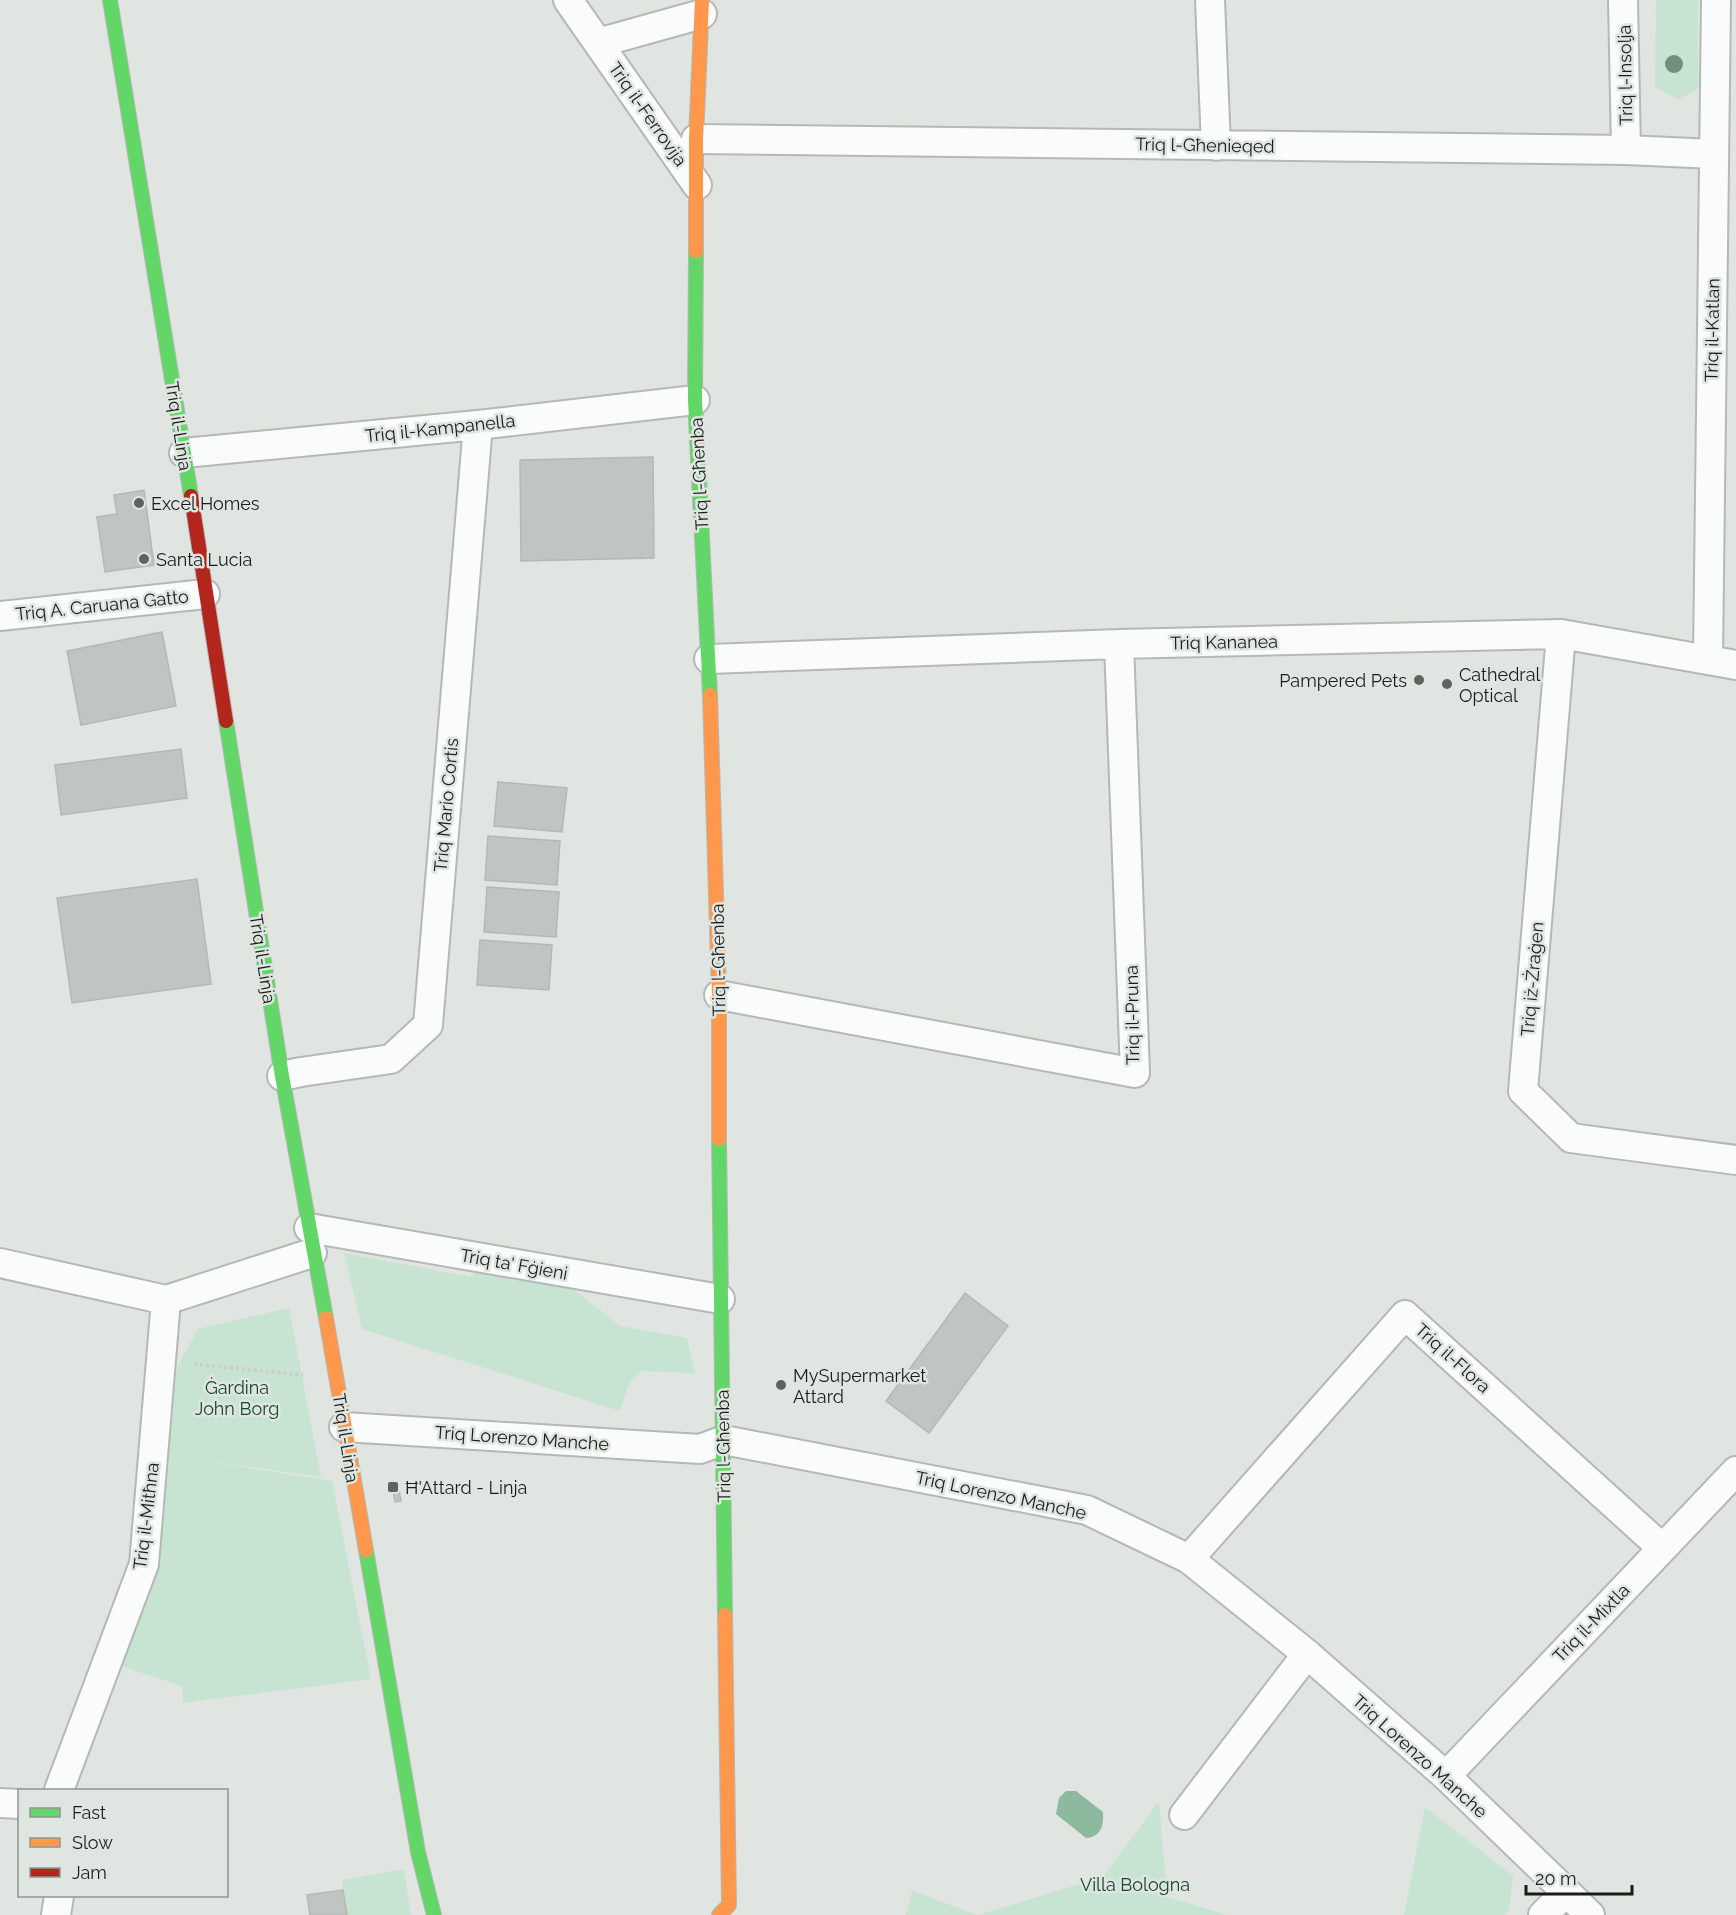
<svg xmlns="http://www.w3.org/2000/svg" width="1736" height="1915" viewBox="0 0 1736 1915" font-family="Raleway,sans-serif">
<rect width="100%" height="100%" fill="#e0e5e2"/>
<path fill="#c7e3d1" d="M 1656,0 L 1698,0 L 1698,89 L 1679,100 L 1655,87 Z
M 344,1253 L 472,1277 L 489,1257 L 555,1275 L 620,1326 L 687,1338 L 695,1373 L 642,1371 L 629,1383 L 620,1411 L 362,1329 Z
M 289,1308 L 321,1477 L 174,1456 L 332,1481 L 371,1679 L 183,1703 L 182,1686 L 121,1666 L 149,1558 L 172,1377 L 198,1329 Z
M 1159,1801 L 1167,1897 L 1227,1915 L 906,1915 L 912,1891 L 978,1915 L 1103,1877 Z
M 1425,1807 L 1513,1876 L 1509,1910 L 1504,1915 L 1404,1915 Z
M 404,1869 L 411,1915 L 347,1915 L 342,1880 Z"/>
<path fill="#8db99e" d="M 1066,1791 L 1076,1791 L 1103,1812 C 1104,1825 1101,1837 1086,1838 L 1056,1814 L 1059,1798 Z"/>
<path fill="#c1c5c2" stroke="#b4b8b5" stroke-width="1.5" d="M 653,457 L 654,558 L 521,561 L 520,460 Z
M 144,490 L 154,565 L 105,572 L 97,517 L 117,514 L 114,495 Z
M 162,632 L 176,706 L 81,725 L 67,651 Z
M 181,749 L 187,798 L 61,815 L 55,765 Z
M 498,782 L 567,788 L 562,832 L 494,826 Z
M 488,836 L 560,841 L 557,885 L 485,880 Z
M 197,879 L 211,984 L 72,1003 L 57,898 Z
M 487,887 L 559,892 L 556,937 L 484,932 Z
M 480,940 L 552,945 L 549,990 L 477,985 Z
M 965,1293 L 1008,1326 L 929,1433 L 886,1401 Z
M 399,1490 L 401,1501 L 395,1502 L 393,1491 Z
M 343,1890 L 347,1915 L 310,1915 L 307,1895 Z"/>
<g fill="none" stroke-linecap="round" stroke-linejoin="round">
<defs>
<path id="street" d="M 568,0 L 697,185
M 1210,0 L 1216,146
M 1623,0 L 1626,150
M 598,43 L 702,14
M 696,139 L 1626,150 L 1714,154
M 184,453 L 478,425 L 695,400
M 0,616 L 205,594
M 1561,634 L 1523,1091 L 1571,1138 L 1736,1160
M 709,659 L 1119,644 L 1561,634 L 1736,665
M 1708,659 L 1716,0
M 719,995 L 1135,1073 L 1119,644
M 282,1076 L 301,1072 L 391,1059 L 428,1025 L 478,425
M 309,1228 L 720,1299
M 0,1263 L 166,1300 L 312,1253
M 344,1427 L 700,1449 L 724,1440 L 1087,1510 L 1189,1559 L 1307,1654 L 1446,1776 L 1590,1915
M 1189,1559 L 1405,1315 L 1662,1548
M 1446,1776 L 1736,1471
M 59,1790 L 144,1564 L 166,1300
M 0,1803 L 20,1804
M 1184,1815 L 1307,1654
M 56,1915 L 59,1896
M 1543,1915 L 1565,1893"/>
<path id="fast" d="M 110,0 L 191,496
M 696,251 L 695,400 L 710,695
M 226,721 L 282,1076 L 326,1318
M 719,1139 L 725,1615
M 366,1550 L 418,1852 L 434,1915"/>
<path id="slow" d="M 696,251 L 696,139 L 702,0
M 710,695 L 719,995 L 719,1139
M 326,1318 L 366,1550
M 719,1915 L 729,1905 L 725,1615"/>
<path id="jam" d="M 191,496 L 226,721"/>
</defs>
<use href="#street" stroke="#b5b8b6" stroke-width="32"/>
<use href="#fast" stroke="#b5b8b6" stroke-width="16"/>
<use href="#slow" stroke="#b5b8b6" stroke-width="16"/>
<use href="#jam" stroke="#b5b8b6" stroke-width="16"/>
<path stroke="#cccdcc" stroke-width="4" stroke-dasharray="3 3" stroke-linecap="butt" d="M 194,1364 L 303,1375"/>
<use href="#street" stroke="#fafbfb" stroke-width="28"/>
<use href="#fast" stroke="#63d668" stroke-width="14"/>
<use href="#slow" stroke="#ff974d" stroke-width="14"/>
<use href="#jam" stroke="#b3261e" stroke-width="14"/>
</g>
<circle fill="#718e7e" cx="1674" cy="64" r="9"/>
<g fill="#5f6261" stroke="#dfe6e1" stroke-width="2">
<circle cx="139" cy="503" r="6"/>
<circle cx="144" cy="559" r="6"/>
<circle cx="1419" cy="680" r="6"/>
<circle cx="1447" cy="684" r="6"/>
<circle cx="781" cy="1385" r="6"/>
<rect x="387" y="1481" width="12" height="12" rx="3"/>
</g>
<g text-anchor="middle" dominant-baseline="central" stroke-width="5" stroke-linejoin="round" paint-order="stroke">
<g font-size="18" fill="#1a1c1b" stroke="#dfe6e1">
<text transform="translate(1625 75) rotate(-91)">Triq l-Insolja</text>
<text transform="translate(648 114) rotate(55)">Triq il-Ferrovija</text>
<text transform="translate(1205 145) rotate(1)">Triq l-Għenieqed</text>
<text transform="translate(1712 330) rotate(-89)">Triq il-Katlan</text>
<text transform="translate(179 426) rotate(81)">Triq il-Linja</text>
<text transform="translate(440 428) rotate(-6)">Triq il-Kampanella</text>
<text transform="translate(699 474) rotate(-93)">Triq l-Għenba</text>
<text transform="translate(102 605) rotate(-6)">Triq A. Caruana Gatto</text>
<text transform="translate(1224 642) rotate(-1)">Triq Kananea</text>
<text transform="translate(446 805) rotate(-85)">Triq Mario Cortis</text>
<text transform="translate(263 959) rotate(81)">Triq il-Linja</text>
<text transform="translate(718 960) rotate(-91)">Triq l-Għenba</text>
<text transform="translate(1532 979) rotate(-85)">Triq iż-Żraġen</text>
<text transform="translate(1132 1015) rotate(-91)">Triq il-Pruna</text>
<text transform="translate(514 1264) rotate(10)">Triq ta' Fġieni</text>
<text transform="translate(1453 1358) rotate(42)">Triq il-Flora</text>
<text transform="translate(346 1438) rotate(81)">Triq il-Linja</text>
<text transform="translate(522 1438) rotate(4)">Triq Lorenzo Manche</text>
<text transform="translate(723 1446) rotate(-91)">Triq l-Għenba</text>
<text transform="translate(1001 1495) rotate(12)">Triq Lorenzo Manche</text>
<text transform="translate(146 1516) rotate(-83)">Triq il-Mitħna</text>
<text transform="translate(1591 1623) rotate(-46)">Triq il-Mixtla</text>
<text transform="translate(1420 1756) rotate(42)">Triq Lorenzo Manche</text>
</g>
<g font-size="18" fill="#1a1c1b" stroke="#dfe6e1" text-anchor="start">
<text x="151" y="503">Excel Homes</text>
<text x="156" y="559">Santa Lucia</text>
<text x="1459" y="674">Cathedral<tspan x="1459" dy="21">Optical</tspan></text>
<text x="1407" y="680" text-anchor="end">Pampered Pets</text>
<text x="793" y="1375">MySupermarket<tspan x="793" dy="21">Attard</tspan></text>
<text x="405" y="1487">Ħ'Attard - Linja</text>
</g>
<g font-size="18" fill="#17462d" stroke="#dfe6e1">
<text x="237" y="1387">Ġardina<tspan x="237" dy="21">John Borg</tspan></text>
<text x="1135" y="1884">Villa Bologna</text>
</g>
</g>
<rect x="18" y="1789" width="210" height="108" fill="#dfe6e1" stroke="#909592" stroke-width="1.5"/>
<rect x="30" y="1808" width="30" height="9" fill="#63d668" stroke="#909592" stroke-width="1.5"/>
<text x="72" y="1819" font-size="18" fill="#1a1c1b">Fast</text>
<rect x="30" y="1838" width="30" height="9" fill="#ff974d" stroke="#909592" stroke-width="1.5"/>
<text x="72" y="1849" font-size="18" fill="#1a1c1b">Slow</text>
<rect x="30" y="1868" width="30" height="9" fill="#b3261e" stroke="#909592" stroke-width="1.5"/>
<text x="72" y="1879" font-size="18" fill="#1a1c1b">Jam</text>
<path d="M1526 1885v9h106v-9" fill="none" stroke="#1a1c1b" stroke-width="3"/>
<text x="1535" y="1885" font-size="18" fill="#1a1c1b" stroke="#dfe6e1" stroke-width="4.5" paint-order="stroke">20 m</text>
</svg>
